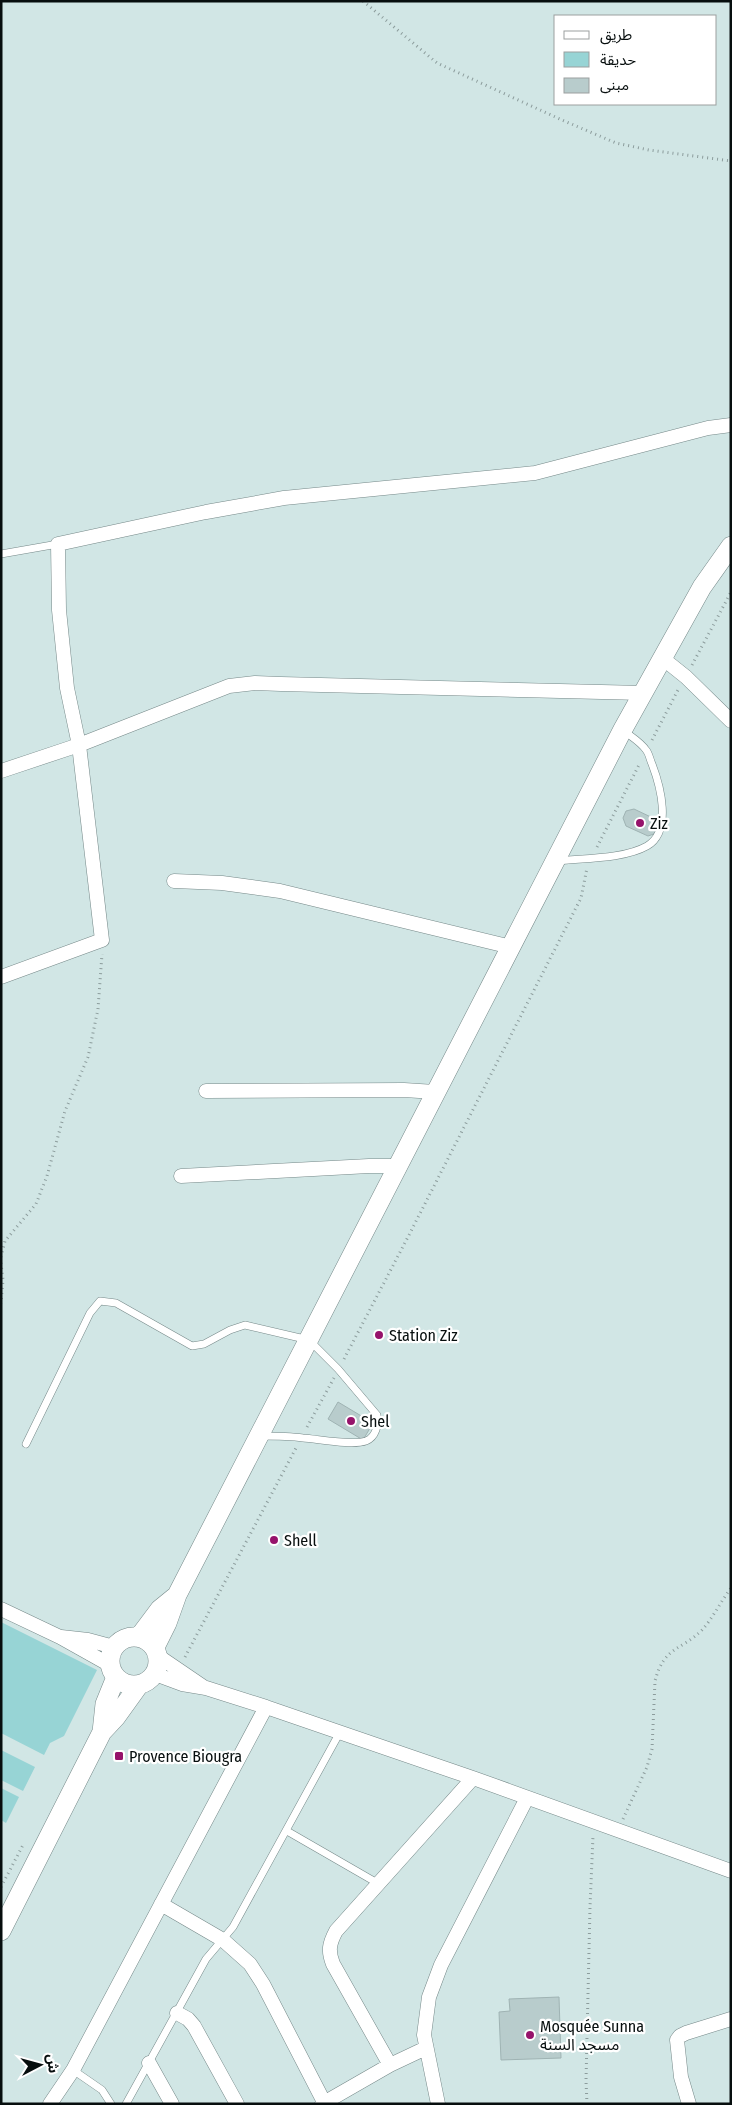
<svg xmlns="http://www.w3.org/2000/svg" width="732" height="2105" viewBox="0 0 732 2105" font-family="'Fira Sans Condensed','Noto Sans Arabic',sans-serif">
<rect width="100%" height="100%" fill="#d1e6e5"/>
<path fill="#97d4d5" d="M 1,1622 L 97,1670 L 64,1736 L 50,1743 L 44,1755 L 1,1733 Z
M 1,1750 L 35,1767 L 23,1791 L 1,1780 Z
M 1,1788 L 19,1797 L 6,1823 L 1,1820 Z"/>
<path fill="#b8cccc" stroke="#9fb3b3" d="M 634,809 L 655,819 L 658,827 L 654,834 L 648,836 L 626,826 L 623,818 L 626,811 Z
M 338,1402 L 373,1423 L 363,1440 L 328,1419 Z
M 559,1997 L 561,2058 L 501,2060 L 499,2012 L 510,2011 L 509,1999 Z"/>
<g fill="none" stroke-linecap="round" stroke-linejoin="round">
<defs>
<path id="service" d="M 1,554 L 58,544
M 557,861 C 584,858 624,859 647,846 C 673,831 660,785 652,764 C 650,760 649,753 646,750 C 641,742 630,736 623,730
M 26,1444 L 90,1313 L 100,1301 L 116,1303 L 192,1346 L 204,1344 L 230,1330 L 245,1325 L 309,1340 L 338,1369 L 377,1415 C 379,1424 376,1437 366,1441 C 352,1446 318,1439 303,1438 C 289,1436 274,1436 260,1436
M 287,1831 L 379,1884
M 73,2070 L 102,2090 L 111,2104
M 126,2104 L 206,1959 L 233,1927 L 340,1732"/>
<path id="minor" d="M 661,657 L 686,677 L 731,721
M 1,771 L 79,745 L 229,686 L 255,683 L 281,684 L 643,693
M 174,881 L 222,883 L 280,891 L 511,947
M 1,977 L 102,940 L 79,745 L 67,688 L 59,610 L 58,544 L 206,512 L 284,498 L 535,473 L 708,428 L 731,425
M 206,1091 L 404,1090 L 435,1092
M 181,1176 L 369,1166 L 397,1166
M 1,1609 L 60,1637 L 110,1665
M 61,1637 L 88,1640 L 114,1647
M 158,1656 L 205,1688
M 155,1674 L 182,1684 L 206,1688 L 266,1707 L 473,1778 L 731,1871
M 161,1904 L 223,1940 L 250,1964 L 263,1984 L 324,2102
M 177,2013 L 188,2019 L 194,2026 L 237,2104
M 149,2063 L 172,2104
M 390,2065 L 333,1964 C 328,1951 329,1944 336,1931 L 473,1778
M 50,2104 L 73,2070 L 266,1707
M 322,2104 L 390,2065 L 426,2048
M 438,2104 L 424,2035 L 429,1997 L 441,1965 L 527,1798
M 689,2104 L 681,2077 L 677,2040 L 680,2036 L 686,2033 L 731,2019"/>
<path id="secondary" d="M110 1661a24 24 0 1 1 48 0a24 24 0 1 1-48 0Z
M 139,1637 L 160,1609 L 176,1596
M 155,1647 L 167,1623 L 177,1595 L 623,729 L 702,587 L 731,546
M 102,1732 L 105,1704 L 116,1677
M 1,1931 L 102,1732 L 116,1717 L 139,1685"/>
</defs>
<use href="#service" stroke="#758888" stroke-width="8"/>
<use href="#minor" stroke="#758888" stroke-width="15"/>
<use href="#secondary" stroke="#758888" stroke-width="20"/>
<path stroke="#8c9c9c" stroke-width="3" stroke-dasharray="1 4" stroke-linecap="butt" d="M 363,1 L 437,63 L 562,120 L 616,143 L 649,150 L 731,161
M 692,665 L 731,592
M 652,740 L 679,688
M 597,847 L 640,763
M 1,1257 L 5,1241 L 36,1204 L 47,1176 L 65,1111 L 88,1057 L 98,1009 L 102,954
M 1,1263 L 3,1280 L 1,1303
M 344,1359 L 409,1235 L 581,898 L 587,868
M 307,1427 L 334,1378
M 185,1657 L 296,1448
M 623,1819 L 647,1767 L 652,1749 L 655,1681 C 664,1646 681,1651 702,1630 C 713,1618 721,1601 731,1588
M 1,1887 L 23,1845
M 587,2104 L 586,2081 L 590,1907 L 593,1836"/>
<use href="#service" stroke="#fff" stroke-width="7"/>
<use href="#minor" stroke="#fff" stroke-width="14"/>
<use href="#secondary" stroke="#fff" stroke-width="19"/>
</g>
<g fill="#96136b" stroke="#fff" stroke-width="2">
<circle cx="640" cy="823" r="5"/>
<circle cx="379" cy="1335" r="5"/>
<circle cx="351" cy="1421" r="5"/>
<circle cx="274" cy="1540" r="5"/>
<rect x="114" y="1751" width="10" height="10" rx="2.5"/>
<circle cx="530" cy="2035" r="5"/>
</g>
<g text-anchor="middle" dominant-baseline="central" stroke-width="4.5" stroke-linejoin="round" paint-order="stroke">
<g font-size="16" fill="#070e0e" stroke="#fff" text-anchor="start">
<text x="650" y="823">Ziz</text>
<text x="389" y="1335">Station Ziz</text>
<text x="361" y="1421">Shel</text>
<text x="284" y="1540">Shell</text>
<text x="129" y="1756">Provence Biougra</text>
<text x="540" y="2026">Mosquée Sunna<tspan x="540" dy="18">مسجد السنة</tspan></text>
</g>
</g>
<rect width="732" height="2105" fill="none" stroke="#070e0e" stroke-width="5"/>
<rect x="554" y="15" width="162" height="90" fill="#ffffff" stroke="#9c9f9f"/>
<rect x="564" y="31" width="25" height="8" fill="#ffffff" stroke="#9c9f9f"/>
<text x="600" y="40" font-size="15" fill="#070e0e">طريق</text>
<rect x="564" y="52" width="25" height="15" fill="#97d4d5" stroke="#9c9f9f"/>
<text x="600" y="65" font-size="15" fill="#070e0e">حديقة</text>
<rect x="564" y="78" width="25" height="15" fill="#b8cccc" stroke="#9c9f9f"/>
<text x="600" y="90" font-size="15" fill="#070e0e">مبنى</text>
<g transform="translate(40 2065) rotate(84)" stroke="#ffffff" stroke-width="4" paint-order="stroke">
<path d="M0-4L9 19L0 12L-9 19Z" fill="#070e0e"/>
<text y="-8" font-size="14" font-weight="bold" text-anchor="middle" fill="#070e0e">ش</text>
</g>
</svg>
